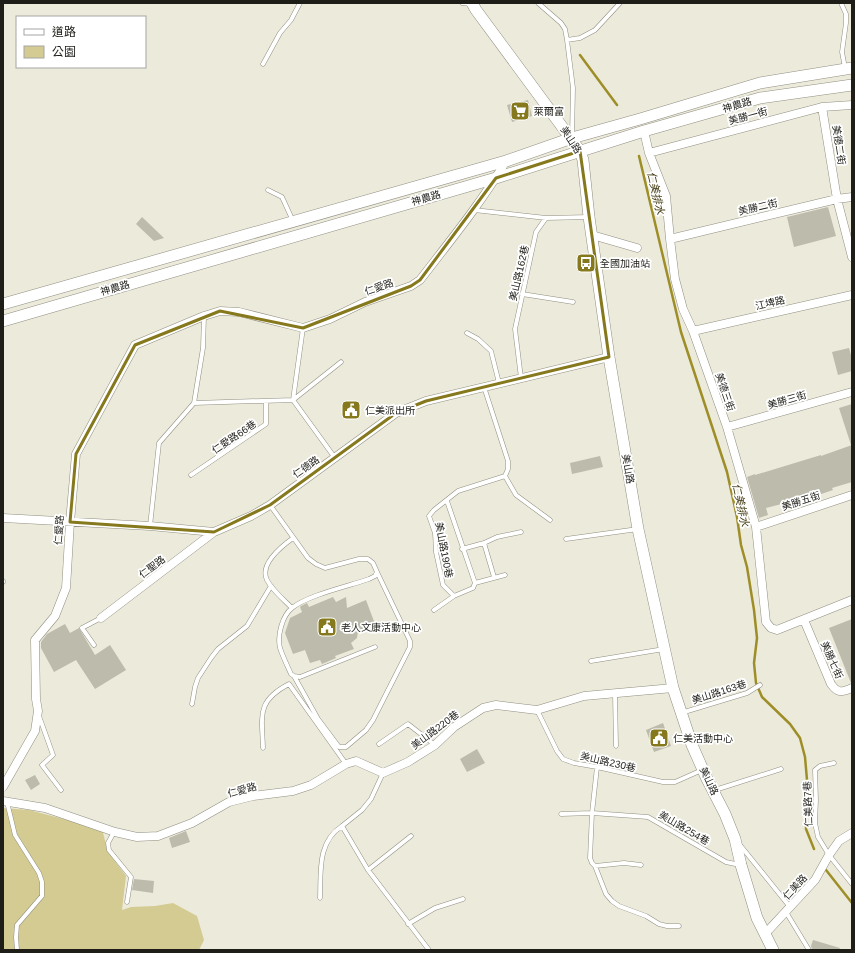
<svg xmlns="http://www.w3.org/2000/svg" width="855" height="953" viewBox="0 0 855 953" font-family="Helvetica,'Noto Sans TC',sans-serif">
<rect width="100%" height="100%" fill="#eceadb"/>
<path fill="#d4cb92" d="M 3,808 L 29,810 L 102,829 L 108,852 L 126,876 L 122,910 L 131,907 L 155,906 L 173,903 L 197,916 L 204,940 L 199,950 L 3,950 Z"/>
<g fill="none" stroke-linecap="round" stroke-linejoin="round">
<path stroke="#9e8e28" stroke-width="2.5" d="M 580,55 L 617,105
M 639,156 L 681,332 L 727,472 L 737,517 L 741,545 L 747,567 L 754,610 L 757,638 L 754,663 L 756,683 L 762,697 L 790,724 L 800,738 L 805,757 L 807,780 L 806,829 L 814,849
M 826,870 L 852,903"/>
</g>
<path fill="#bdbbac" d="M 528,100 L 532,116 L 512,122 L 507,105 Z
M 828,207 L 836,236 L 794,247 L 787,217 Z
M 142,217 L 164,238 L 154,241 L 136,224 Z
M 849,348 L 852,359 L 852,371 L 838,375 L 832,352 Z
M 852,404 L 852,445 L 851,445 L 839,408 Z
M 852,445 L 852,482 L 832,488 L 833,490 L 798,502 L 797,500 L 766,508 L 768,515 L 759,518 L 747,477 L 755,474 L 755,475 L 821,455 L 821,456 Z
M 600,456 L 603,467 L 572,474 L 570,463 Z
M 333,597 L 336,602 L 346,597 L 347,608 L 366,600 L 375,624 L 358,631 L 357,638 L 351,643 L 354,649 L 335,656 L 336,658 L 322,664 L 320,660 L 310,663 L 305,650 L 293,654 L 285,633 L 290,618 L 302,612 L 300,607 L 301,606 L 307,603 L 309,607 Z
M 852,619 L 852,683 L 851,683 L 829,628 Z
M 65,624 L 70,633 L 79,628 L 95,655 L 110,645 L 126,670 L 95,689 L 76,660 L 54,672 L 41,648 L 41,642 L 47,634 Z
M 663,723 L 671,746 L 654,752 L 646,730 Z
M 477,749 L 485,763 L 467,772 L 460,759 Z
M 35,775 L 40,784 L 31,790 L 25,780 Z
M 186,831 L 190,842 L 172,848 L 169,838 Z
M 134,879 L 154,881 L 153,893 L 132,890 Z
M 813,940 L 840,948 L 839,950 L 812,949 L 811,946 Z"/>
<g fill="none" stroke-linecap="round" stroke-linejoin="round">
<defs>
<path id="lane" d="M 462,3 L 471,4
M 538,3 L 561,23 L 565,29 L 567,40 L 573,88 L 572,136
M 841,3 L 846,14 L 846,23 L 842,52 L 845,68
M 567,40 L 580,38 L 595,30 L 620,3
M 263,64 L 280,33 L 291,20 L 300,3
M 268,190 L 282,197 L 293,221
M 474,210 L 546,218
M 522,294 L 573,302
M 303,328 L 293,400 L 335,458
M 467,333 L 478,339 L 491,351 L 499,383
M 521,378 L 515,329 L 536,232 L 546,218 L 589,217
M 194,403 L 203,348 L 204,316
M 191,475 L 266,424 L 266,401
M 505,476 L 516,495 L 550,520
M 270,505 L 308,558 L 316,564 L 325,568 L 359,559 L 368,559 L 373,563 L 377,572 L 375,576 L 369,579 C 349,586 308,595 292,608 C 282,616 277,636 280,648 C 283,657 287,665 291,674 L 294,676 L 300,677 L 375,647
M 150,526 L 159,443 L 194,403 L 293,400 L 341,362
M 566,539 L 638,529
M 484,543 L 494,577
M 462,549 L 484,543 L 497,537 L 521,532
M 3,581 L 3,582
M 475,583 L 505,575
M 454,596 L 443,585 L 436,552 L 435,533 L 429,516 L 434,510 L 458,491 L 505,476 L 508,469 L 508,461 L 484,387
M 292,608 C 284,600 272,590 267,580 C 259,564 282,546 293,538
M 434,610 L 454,596 L 473,588 L 475,583 L 447,501
M 94,645 L 82,628 L 101,618
M 591,661 L 664,649
M 294,676 L 318,719 L 339,747 L 346,747 L 366,730 L 373,720 L 410,647 L 410,641 L 377,572
M 615,694 L 616,746
M 192,704 L 195,687 L 198,678 L 211,658 L 218,649 L 247,626 L 271,586
M 537,710 L 557,751 L 563,759 L 574,763 L 597,767 L 663,782 L 675,782 L 702,770
M 681,713 L 747,693 L 760,685
M 39,716 L 53,755 L 42,765 L 61,790
M 379,744 L 408,724 L 435,745
M 263,748 C 262,716 256,701 289,684 L 346,764
M 834,763 L 820,766 L 815,770 L 816,800 L 815,823 L 818,837 L 829,855 L 852,884
M 597,767 L 592,813 L 590,858 L 592,863 L 595,866 L 624,863 L 641,865
M 383,773 L 371,799 L 362,810 L 342,826 L 368,870 L 429,950
M 715,790 L 781,769
M 7,802 L 15,835 L 39,873 L 42,882 L 42,896 L 17,925 L 16,937 L 17,950
M 561,814 L 592,813 L 648,817 L 726,862 L 740,865
M 114,832 L 108,843 L 109,850 L 131,877 L 127,902
M 740,845 L 790,907
M 595,866 L 606,894 L 612,901 L 619,906 L 646,916 L 659,924 L 667,926 L 679,926
M 368,870 L 411,836
M 320,898 C 321,872 317,842 342,826
M 786,912 L 809,950
M 408,924 L 435,908 L 463,899"/>
<path id="street" d="M 822,107 L 837,199 L 852,257
M 644,131 L 649,153 L 666,196 L 670,239 L 675,279 L 683,309 L 693,331 L 727,427 L 756,527 L 766,622 L 771,628 L 777,630 L 852,600
M 649,153 L 822,107 L 852,105
M 592,235 L 637,248
M 670,239 L 837,199 L 852,197
M 693,331 L 852,295
M 727,427 L 852,392
M 3,518 L 150,526 L 214,532 L 251,516 L 270,505 L 396,413 L 426,401 L 609,357
M 756,527 L 852,495
M 101,618 L 214,532
M 804,620 L 831,684 C 838,694 842,692 852,688
M 3,787 L 35,731 L 38,711 L 36,699 L 35,640 L 55,616 L 66,588 L 70,522 L 76,454 L 135,345 L 204,316 L 220,311 L 239,312 L 303,328 L 330,319 L 365,302 L 411,286 L 420,280 C 450,241 481,203 506,161
M 3,801 L 45,808 L 115,832 L 137,837 L 158,836 L 192,823 L 229,802 L 253,796 L 293,791 L 311,785 L 346,764 L 356,761 L 383,773 L 408,762 L 435,745 L 454,727 L 483,708 L 496,705 L 537,710 L 584,696 L 673,688
M 765,934 L 815,880 L 829,855 L 839,841 L 852,833"/>
<path id="secondary" d="M 472,3 L 476,10 L 580,151 L 583,160 L 589,217 L 609,357 L 638,529 L 673,688 L 692,745 L 707,779 L 725,814 L 735,839 L 741,865 L 757,918 L 773,950
M 3,304 L 506,161 L 572,138 L 640,119 L 760,83 L 852,68
M 3,321 L 496,178 L 644,131 L 760,98 L 852,85"/>
</defs>
<use href="#lane" stroke="#918f81" stroke-width="5"/>
<use href="#street" stroke="#918f81" stroke-width="9"/>
<use href="#secondary" stroke="#918f81" stroke-width="12"/>
<use href="#lane" stroke="#fff" stroke-width="4"/>
<use href="#street" stroke="#fff" stroke-width="8"/>
<use href="#secondary" stroke="#fff" stroke-width="11"/>
</g>
<path fill="none" stroke="#86781c" stroke-width="3" stroke-linejoin="round" d="M 580,151 L 609,357 L 426,401 L 396,413 L 270,505 L 214,532 L 70,522 L 76,454 L 135,345 L 220,311 L 303,328 L 411,286 L 420,280 L 496,178 Z"/>
<defs>
<symbol id="supermarket-square" viewBox="-11 -11 22 22"><rect x="-9" y="-9" width="18" height="18" rx="4" fill="#86781c" stroke="#fff"/><path d="M-6-5.5h2.5l.6 2H6L4.5 2H-2.5L-4.4-4H-6ZM-1.5 3.2a1.3 1.3 0 1 0 .1 0ZM3 3.2a1.3 1.3 0 1 0 .1 0Z" fill="#fff"/></symbol>
<symbol id="bus-square" viewBox="-11 -11 22 22"><rect x="-9" y="-9" width="18" height="18" rx="4" fill="#86781c" stroke="#fff"/><path d="M-5-6H5V4H4V6H2V4H-2V6H-4V4H-5ZM-3.5-4V0h7V-4ZM-3.5 1.2v1.5H-2V1.2ZM2 1.2v1.5H3.5V1.2Z" fill="#fff"/></symbol>
<symbol id="civic-square" viewBox="-11 -11 22 22"><rect x="-9" y="-9" width="18" height="18" rx="4" fill="#86781c" stroke="#fff"/><path d="M-.6-6.5H3V-4.5H.6V-3L4-1V1h2V6H-6V1h2V-1L-.6-3ZM-1.2 2.5V6h2.4V2.5Z" fill="#fff"/></symbol>
</defs>
<g fill-rule="evenodd">
<use href="#supermarket-square" x="509" y="100" width="22" height="22"/>
<use href="#bus-square" x="575" y="252" width="22" height="22"/>
<use href="#civic-square" x="340" y="399" width="22" height="22"/>
<use href="#civic-square" x="316" y="616" width="22" height="22"/>
<use href="#civic-square" x="648" y="727" width="22" height="22"/>
</g>
<g text-anchor="middle" dominant-baseline="central" stroke-width="3.5" stroke-linejoin="round" paint-order="stroke">
<g font-size="10" fill="#1e1d18" stroke="#fff">
<text transform="translate(737 105) rotate(-16)">神農路</text>
<text transform="translate(748 116) rotate(-15)">美勝一街</text>
<text transform="translate(571 140) rotate(57)">美山路</text>
<text transform="translate(839 145) rotate(81)">美德二街</text>
<text transform="translate(426 198) rotate(-16)">神農路</text>
<text transform="translate(758 207) rotate(-13)">美勝二街</text>
<text transform="translate(519 273) rotate(-77)">美山路162巷</text>
<text transform="translate(379 287) rotate(-19)">仁愛路</text>
<text transform="translate(115 288) rotate(-16)">神農路</text>
<text transform="translate(770 303) rotate(-13)">江埤路</text>
<text transform="translate(725 392) rotate(71)">美德三街</text>
<text transform="translate(787 400) rotate(-16)">美勝三街</text>
<text transform="translate(234 437) rotate(-34)">仁愛路66巷</text>
<text transform="translate(306 467) rotate(-35)">仁德路</text>
<text transform="translate(628 469) rotate(80)">美山路</text>
<text transform="translate(801 501) rotate(-18)">美勝五街</text>
<text transform="translate(59 530) rotate(-86)">仁愛路</text>
<text transform="translate(444 550) rotate(79)">美山路190巷</text>
<text transform="translate(152 567) rotate(-37)">仁聖路</text>
<text transform="translate(832 660) rotate(66)">美勝七街</text>
<text transform="translate(719 692) rotate(-18)">美山路163巷</text>
<text transform="translate(435 730) rotate(-37)">美山路220巷</text>
<text transform="translate(608 762) rotate(13)">美山路230巷</text>
<text transform="translate(709 781) rotate(65)">美山路</text>
<text transform="translate(242 790) rotate(-15)">仁愛路</text>
<text transform="translate(808 804) rotate(-92)">仁美路7巷</text>
<text transform="translate(684 828) rotate(30)">美山路254巷</text>
<text transform="translate(795 887) rotate(-48)">仁美路</text>
</g>
<g font-size="10" fill="#1e1d18" stroke="#fff" text-anchor="start">
<text x="534" y="111">萊爾富</text>
<text x="600" y="263">全國加油站</text>
<text x="365" y="410">仁美派出所</text>
<text x="341" y="627">老人文康活動中心</text>
<text x="673" y="738">仁美活動中心</text>
</g>
<g font-size="11" font-style="italic" fill="#413a10" stroke="#fff">
<text transform="translate(656 193) rotate(77)">仁美排水</text>
<text transform="translate(741 505) rotate(78)">仁美排水</text>
</g>
</g>
<rect width="855" height="953" fill="none" stroke="#1e1d18" stroke-width="8"/>
<rect x="16" y="16" width="130" height="52" fill="#ffffff" stroke="#a5a5a3"/>
<rect x="24" y="29" width="20" height="6" fill="#ffffff" stroke="#a5a5a3"/>
<text x="52" y="36" font-size="12" fill="#1e1d18">道路</text>
<rect x="24" y="46" width="20" height="12" fill="#d4cb92" stroke="#a5a5a3"/>
<text x="52" y="56" font-size="12" fill="#1e1d18">公園</text>
</svg>
